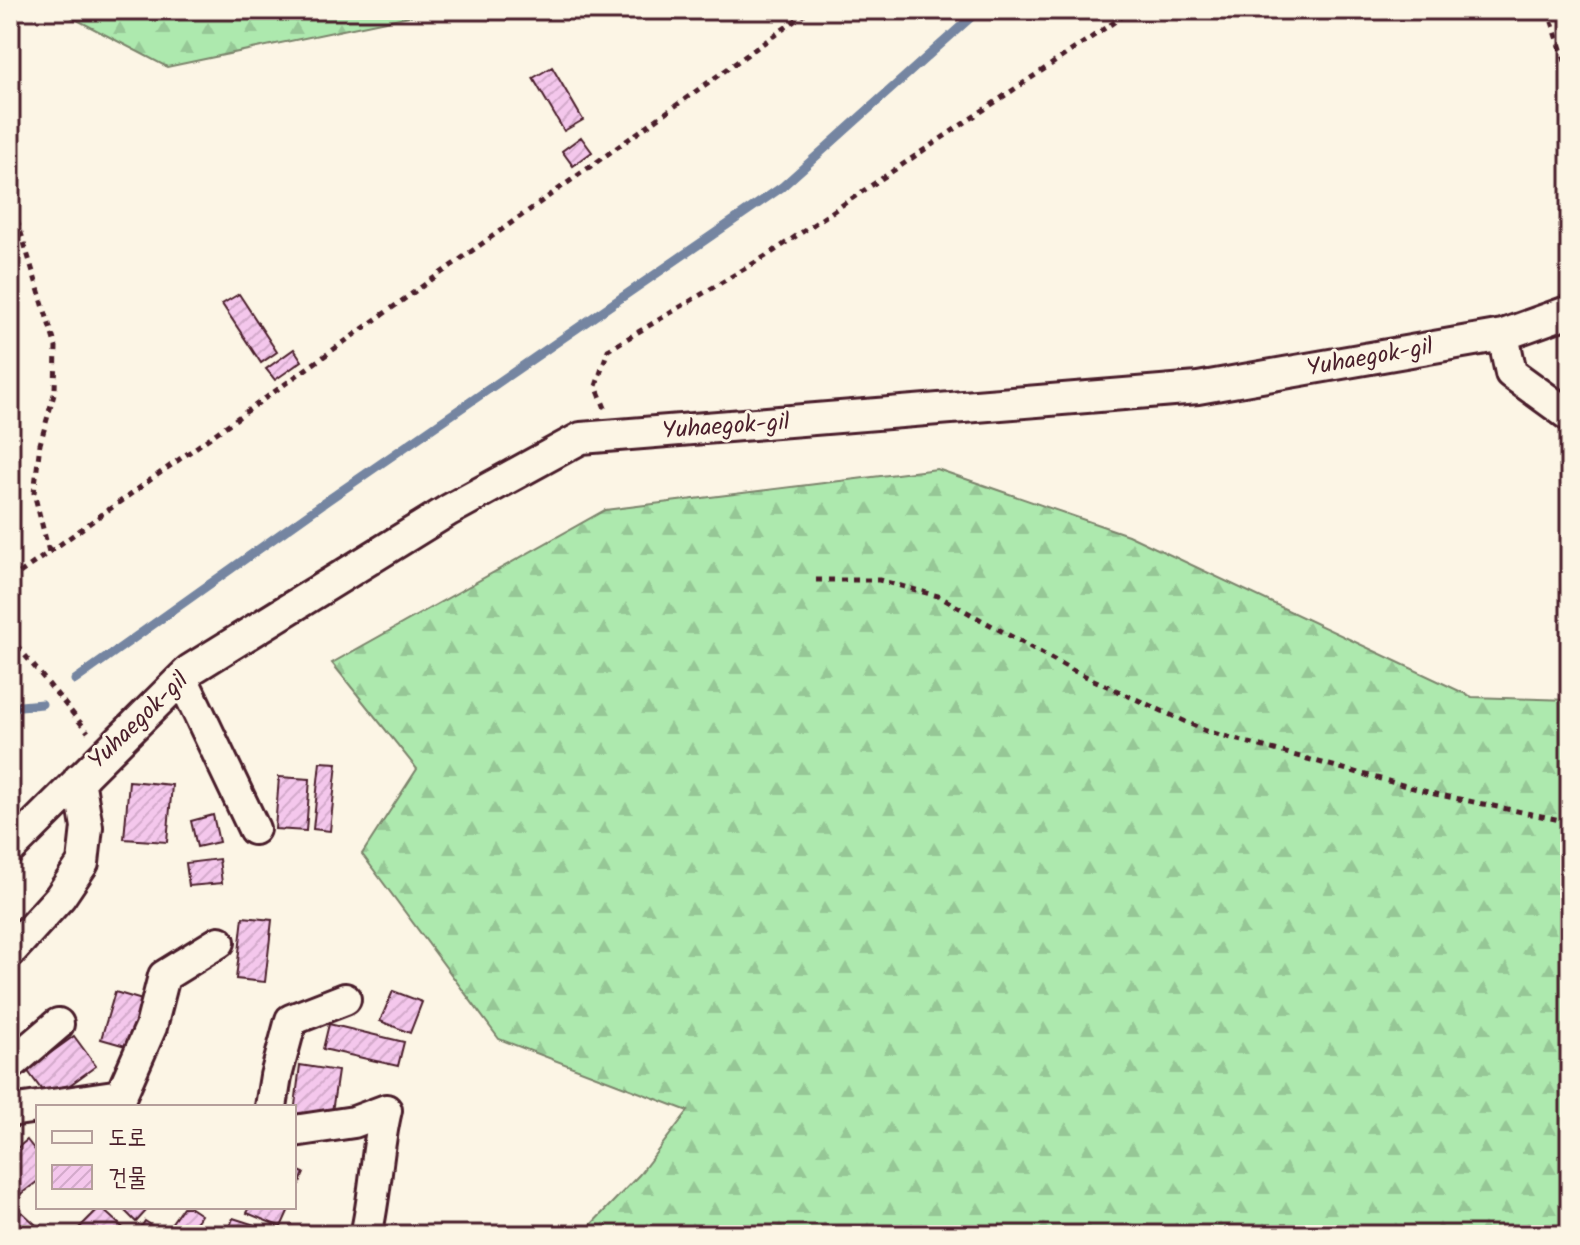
<svg xmlns="http://www.w3.org/2000/svg" width="1580" height="1245" viewBox="0 0 1580 1245" font-family="Kalam,'Poor Story',sans-serif">
<defs>
<pattern id="forest-firs" width="22" height="20" patternUnits="userSpaceOnUse" patternTransform="scale(2)"><rect width="22" height="20" fill="#ade9ae"/><path d="M5 1l3.5 6h-7zM16 11l3.5 6h-7z" fill="#96c796"/></pattern>
<pattern id="building-hatch" width="6" height="6" patternUnits="userSpaceOnUse" patternTransform="scale(2)"><rect width="6" height="6" fill="#f4c7ec"/><path d="M-1 1l2-2M0 6l6-6M5 7l2-2" fill="none" stroke="#d3aacb"/></pattern>
</defs>
<rect width="100%" height="100%" fill="#fcf5e5"/>
<filter id="ink" filterUnits="userSpaceOnUse"><feTurbulence type="fractalNoise" baseFrequency=".0125" numOctaves="2"/><feDisplacementMap in="SourceGraphic" scale="16" xChannelSelector="R" yChannelSelector="G"/><feConvolveMatrix kernelMatrix="1 2 1 2 8 2 1 2 1" color-interpolation-filters="sRGB"/></filter>
<g filter="url(#ink)">
<path fill="url(#forest-firs)" stroke="#7c846c" stroke-width="2" d="M 58,10 L 438,10 L 167,67 Z
M 937,469 L 1128,535 L 1472,697 L 1570,700 L 1570,1235 L 581,1235 L 639,1175 L 688,1111 L 499,1039 L 362,854 L 417,769 L 332,663 L 605,510 Z"/>
<g fill="none" stroke-linecap="round" stroke-linejoin="round">
<path stroke="#7485a1" stroke-width="9" d="M 75,680 L 328,500 L 782,187 L 979,10
M 10,707 L 42,704"/>
</g>
<path fill="url(#building-hatch)" stroke="#4a1f2b" stroke-width="2" d="M 552,67 L 583,120 L 564,131 L 533,78 Z
M 581,137 L 592,152 L 573,166 L 562,151 Z
M 239,294 L 277,352 L 261,363 L 222,304 Z
M 294,349 L 302,361 L 275,380 L 266,369 Z
M 320,762 L 337,763 L 330,831 L 313,829 Z
M 279,777 L 310,779 L 306,831 L 275,829 Z
M 129,781 L 172,785 L 167,842 L 124,839 Z
M 213,815 L 219,842 L 197,847 L 191,821 Z
M 219,859 L 222,883 L 189,886 L 186,863 Z
M 243,917 L 272,920 L 265,982 L 236,979 Z
M 393,991 L 422,1002 L 410,1033 L 380,1021 Z
M 115,992 L 149,1002 L 136,1049 L 101,1039 Z
M 329,1024 L 404,1042 L 398,1066 L 323,1049 Z
M 74,1036 L 96,1066 L 49,1100 L 27,1070 Z
M 300,1065 L 338,1071 L 331,1119 L 294,1114 Z
M 27,1140 L 38,1154 L 38,1181 L 10,1202 L 10,1154 Z
M 294,1169 L 304,1173 L 294,1197 Z
M 100,1207 L 130,1234 L 72,1235 Z
M 125,1207 L 143,1207 L 147,1210 L 136,1222 L 123,1209 Z
M 183,1207 L 189,1207 L 201,1215 L 188,1235 L 171,1224 Z
M 250,1207 L 290,1207 L 281,1227 L 247,1213 Z
M 22,1212 L 47,1235 L 14,1235 L 10,1231 L 10,1224 Z
M 233,1218 L 276,1232 L 275,1235 L 227,1235 Z
M 145,1221 L 167,1235 L 136,1235 Z"/>
<g fill="none" stroke-linecap="round" stroke-linejoin="round">
<defs>
<path id="minor" d="M 1503,335 L 1511,373 L 1570,416
M 182,678 L 254,829
M 10,849 L 190,670 L 449,510 L 581,438 L 1198,388 L 1503,335 L 1570,311
M 10,952 L 60,897 L 83,863 L 87,827 L 79,779
M 10,1065 L 58,1024
M 271,1107 L 276,1076 L 291,1020 L 345,999
M 10,1111 L 121,1095 L 151,1027 L 164,976 L 219,942
M 294,1131 L 354,1122 L 386,1110
M 366,1235 C 376,1194 376,1151 386,1110"/>
</defs>
<use href="#minor" stroke="#4a1f2b" stroke-width="36"/>
<path stroke="#4a1f2b" stroke-width="5" stroke-dasharray="6 6" stroke-linecap="butt" d="M 1548,10 L 1570,76
M 10,197 L 56,347 L 55,391 L 40,444 L 34,493 L 49,552
M 605,408 L 596,386 L 608,350 L 771,253 L 1132,10
M 10,580 L 810,10
M 816,580 L 879,580 L 938,596 L 1074,671 L 1206,731 L 1435,794 L 1570,822
M 10,637 L 88,732"/>
<use href="#minor" stroke="#fcf5e5" stroke-width="30"/>
</g>
</g>
<g text-anchor="middle" dominant-baseline="central" stroke-width="6" stroke-linejoin="round" paint-order="stroke">
<g font-size="24" fill="#4a1f2b" stroke="#fcf5e5">
<text transform="translate(1370 358) rotate(-10)">Yuhaegok-gil</text>
<text transform="translate(726 427) rotate(-4)">Yuhaegok-gil</text>
<text transform="translate(139 721) rotate(-44)">Yuhaegok-gil</text>
</g>
</g>
<rect width="1580" height="1245" fill="none" stroke="#fcf5e5" stroke-width="40"/>
<rect x="20" y="20" width="1540" height="1205" fill="none" stroke="#4a1f2b" stroke-width="3" filter="url(#ink)"/>
<rect x="36" y="1105" width="260" height="104" fill="#fcf5e5" stroke="#b59f9b" stroke-width="2"/>
<rect x="52" y="1131" width="40" height="12" fill="#fcf5e5" stroke="#b59f9b" stroke-width="2"/>
<text x="108" y="1145" font-size="24" fill="#4a1f2b">도로</text>
<rect x="52" y="1165" width="40" height="24" fill="url(#building-hatch)" stroke="#b59f9b" stroke-width="2"/>
<text x="108" y="1185" font-size="24" fill="#4a1f2b">건물</text>
</svg>
